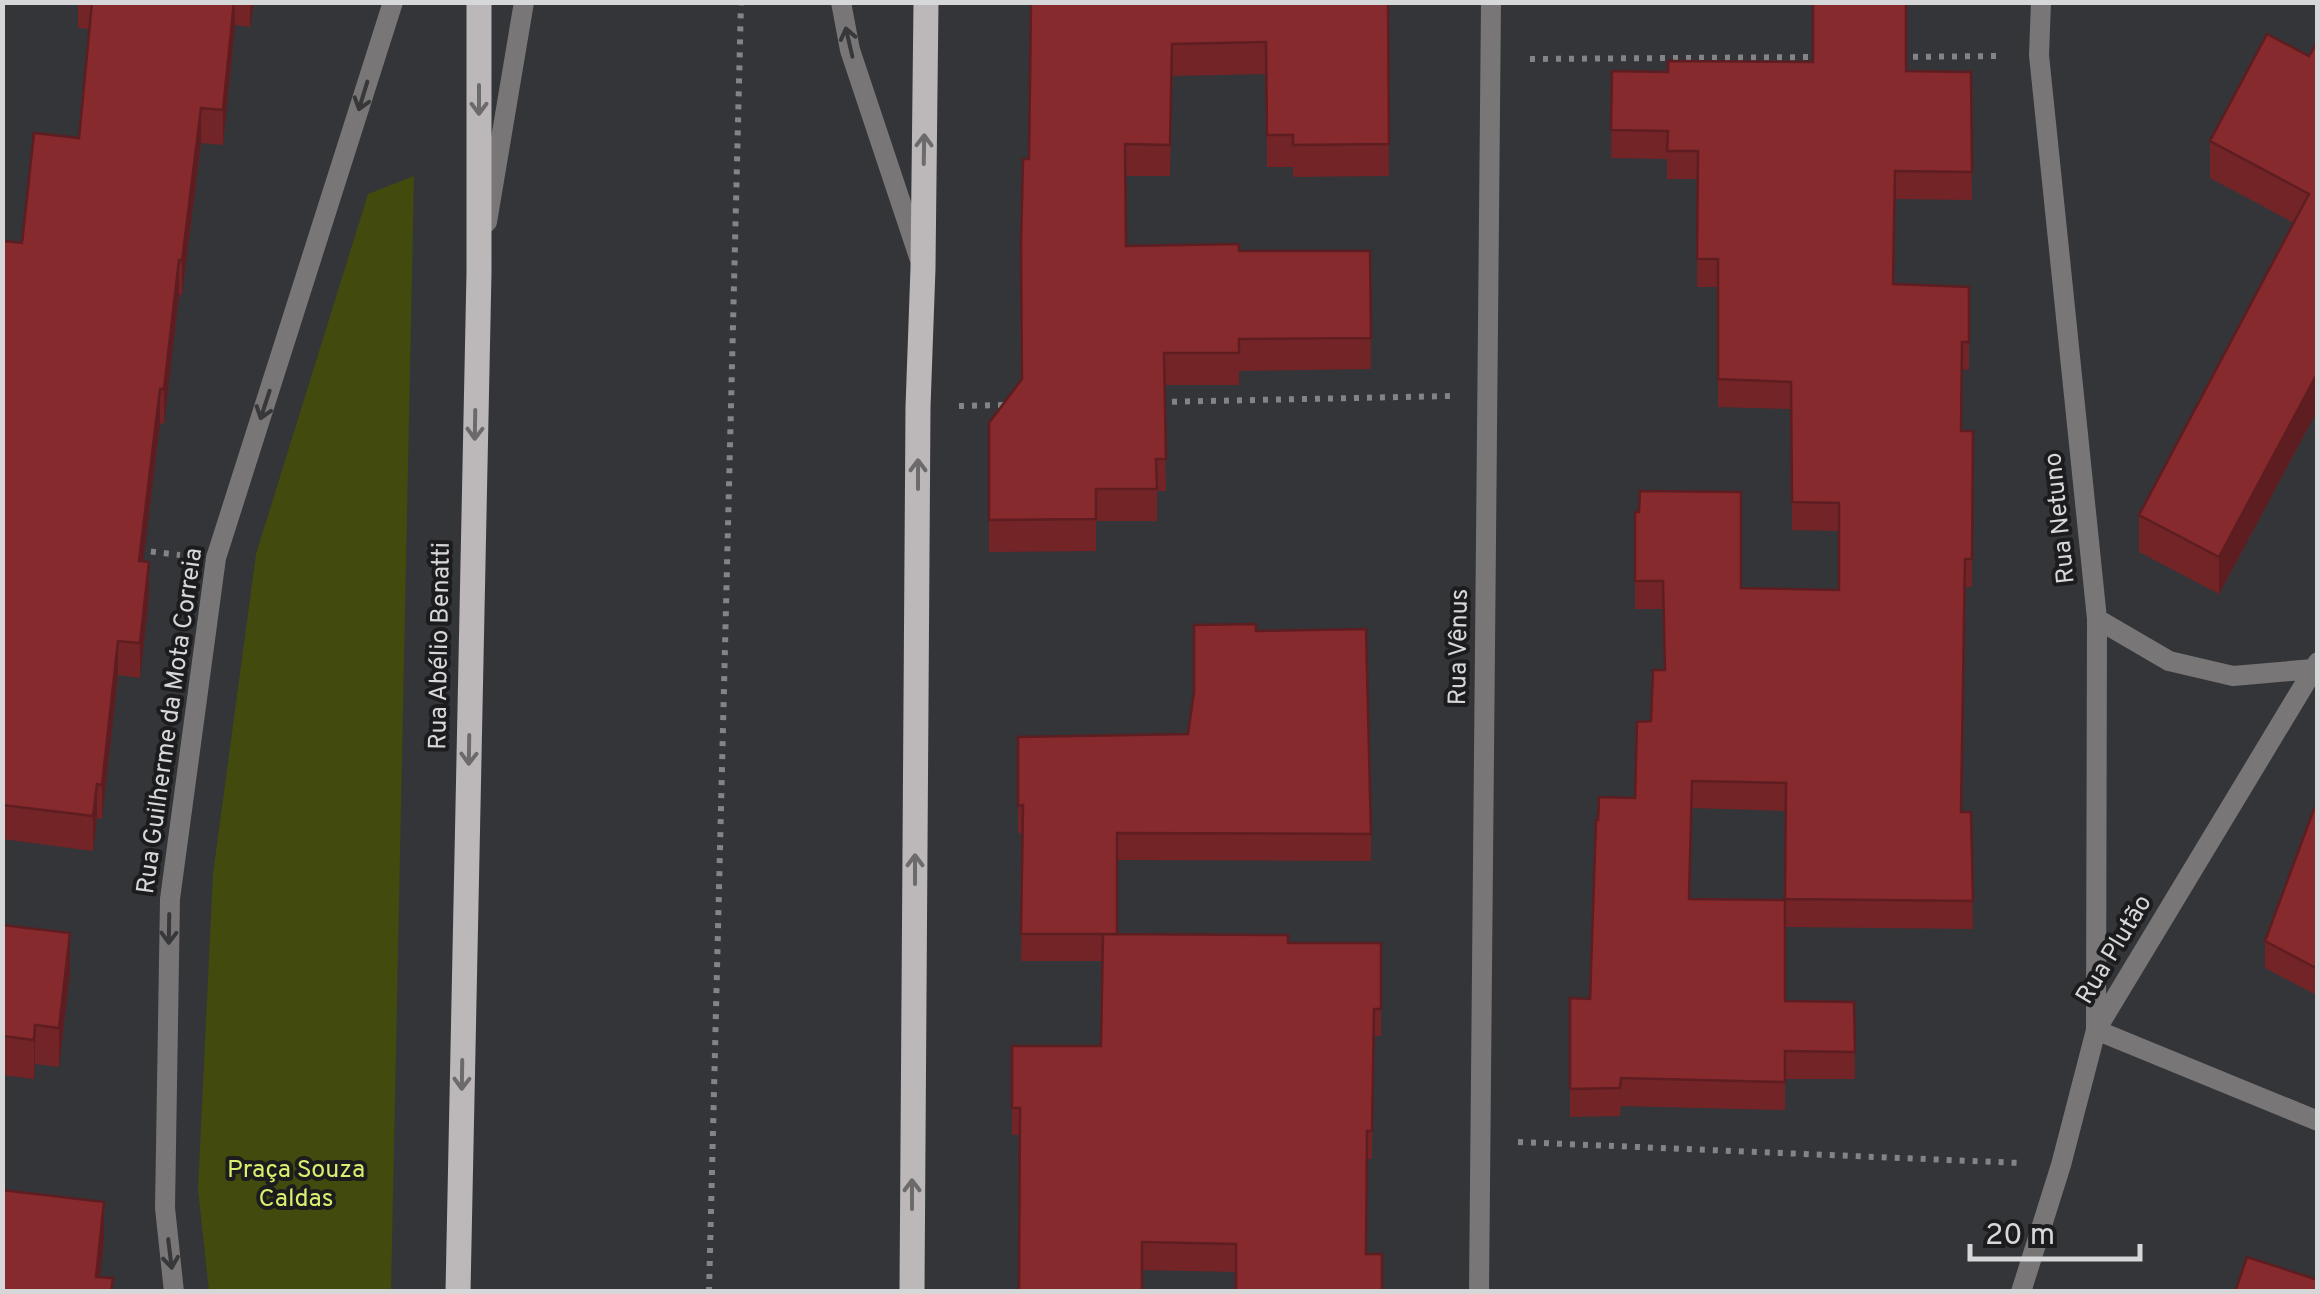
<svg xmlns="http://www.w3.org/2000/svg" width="2320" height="1294" viewBox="0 0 2320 1294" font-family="Overpass,sans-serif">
<rect width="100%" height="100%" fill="#333538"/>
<path fill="#424a0d" d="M 414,176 L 391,1291 L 209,1291 L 198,1190 L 213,874 L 256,554 L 368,194 Z"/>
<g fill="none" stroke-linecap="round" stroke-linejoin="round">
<path stroke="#828487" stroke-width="6" stroke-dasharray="5 8" stroke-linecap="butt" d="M 1900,57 L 2003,56
M 1530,59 L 1818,57
M 1159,402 L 1451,396
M 959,406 L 1006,405
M 138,550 L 180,555
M 1518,1142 L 2020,1163
M 709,1292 L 741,2"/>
<path stroke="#797677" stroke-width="20" d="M 841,2 L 850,50 L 919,257
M 487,222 L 524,2"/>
<path stroke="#797677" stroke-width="20" d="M 2041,2 L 2039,55 L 2097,619 L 2096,1030 L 2318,1121
M 2097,619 L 2169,661 L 2233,676 L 2313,669
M 174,1292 L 165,1208 L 170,899 L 216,558 L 393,2
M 1479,1292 L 1491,2
M 2021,1292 L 2061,1165 L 2096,1030 L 2318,662"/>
<path stroke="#bcb7b8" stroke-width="25" d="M 458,1292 L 479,272 L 479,2
M 912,1292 L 918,407 L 923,268 L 926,2"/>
</g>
<path fill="#732427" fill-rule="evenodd" d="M 78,2 L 254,2 L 250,27 L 235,25 L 223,145 L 201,143 L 182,295 L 179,295 L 164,424 L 160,423 L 143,562 L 149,597 L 140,678 L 118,675 L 102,819 L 97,818 L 93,851 L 2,839 L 2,241 L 22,243 L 79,138 L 89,29 L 78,28 Z
M 1031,2 L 1388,2 L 1389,176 L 1293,177 L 1293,167 L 1267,167 L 1266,74 L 1172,76 L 1170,176 L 1125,176 L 1126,246 L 1239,251 L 1370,251 L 1371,369 L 1239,371 L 1239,385 L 1164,385 L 1166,491 L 1157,491 L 1157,521 L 1096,521 L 1096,551 L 989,552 L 989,423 L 1022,380 L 1029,159 Z
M 2309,56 L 2318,409 L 2219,594 L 2139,552 L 2139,515 L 2294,223 L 2210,178 L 2210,141 Z
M 1813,62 L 1906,71 L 1971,72 L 1972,200 L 1895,199 L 1894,284 L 1969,287 L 1969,370 L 1962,369 L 1961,431 L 1973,431 L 1972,587 L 1965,587 L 1962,812 L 1971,812 L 1973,929 L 1785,927 L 1785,1001 L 1854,1002 L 1855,1079 L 1785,1079 L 1785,1110 L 1621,1106 L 1620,1116 L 1570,1117 L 1570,998 L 1590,999 L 1598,820 L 1635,798 L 1651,721 L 1664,670 L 1663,609 L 1635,609 L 1635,512 L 1741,588 L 1839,590 L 1839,531 L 1792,530 L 1791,409 L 1718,407 L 1718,287 L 1697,287 L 1698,179 L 1667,179 L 1667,159 L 1611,158 L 1612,71 L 1668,72 ZM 1692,808 L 1785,811 L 1785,900 L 1690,899 Z
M 1256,631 L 1371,834 L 1371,861 L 1117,860 L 1117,934 L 1288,943 L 1381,943 L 1381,1036 L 1374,1036 L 1372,1159 L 1367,1159 L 1236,1272 L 1142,1270 L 1020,1135 L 1012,1135 L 1012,1046 L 1101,1046 L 1103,961 L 1021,961 L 1023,833 L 1018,833 L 1018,737 L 1188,734 Z
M 2318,811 L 2318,996 L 2265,968 L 2265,941 Z
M 2,925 L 70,972 L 59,1067 L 35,1064 L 34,1079 L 2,1075 Z"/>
<path fill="#5e1d20" d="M 234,2 L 235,25 L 223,145 L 223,110 Z
M 250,2 L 254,2 L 250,27 Z
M 201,108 L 201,143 L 182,295 L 182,261 Z
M 179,260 L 179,295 L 164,424 L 164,389 Z
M 2318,372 L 2318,409 L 2219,594 L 2219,557 Z
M 160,389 L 160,423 L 139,596 L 139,561 Z
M 149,562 L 149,597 L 140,678 L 140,643 Z
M 118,641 L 118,675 L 102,819 L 102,785 Z
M 97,784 L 97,818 L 93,851 L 93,816 Z
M 70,933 L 70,972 L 59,1067 L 59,1028 Z
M 35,1025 L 35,1064 L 34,1079 L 34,1040 Z
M 104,1202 L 104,1241 L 98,1292 L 96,1277 Z"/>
<path fill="#862a2d" stroke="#5e1d20" stroke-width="2.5" d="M 92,2 L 234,2 L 223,110 L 201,108 L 182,261 L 179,260 L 164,389 L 160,389 L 139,561 L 149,562 L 140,643 L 118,641 L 102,785 L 97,784 L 93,816 L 2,805 L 2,241 L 22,243 L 34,133 L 79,138 Z
M 1031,2 L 1388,2 L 1389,144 L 1293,145 L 1293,135 L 1267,135 L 1266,42 L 1172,44 L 1170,145 L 1125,144 L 1126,246 L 1239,244 L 1239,251 L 1370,251 L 1371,338 L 1239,339 L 1239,353 L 1164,353 L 1166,459 L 1156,459 L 1157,489 L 1096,489 L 1096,519 L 989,520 L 989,423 L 1022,379 L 1021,245 L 1023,159 L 1029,159 Z
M 1813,2 L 1906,2 L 1906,71 L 1971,72 L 1972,172 L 1895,171 L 1893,284 L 1969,287 L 1969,342 L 1962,342 L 1961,431 L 1973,431 L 1972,559 L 1965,559 L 1961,812 L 1971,812 L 1973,901 L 1785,899 L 1786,783 L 1692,781 L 1689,899 L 1785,900 L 1785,1001 L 1854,1002 L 1855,1052 L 1785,1051 L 1785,1082 L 1621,1078 L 1620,1088 L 1570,1089 L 1570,998 L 1590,999 L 1596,820 L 1598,820 L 1599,797 L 1635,798 L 1637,722 L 1651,721 L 1653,670 L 1665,670 L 1663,581 L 1635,581 L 1635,512 L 1639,512 L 1640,491 L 1741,492 L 1741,588 L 1839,590 L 1839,503 L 1792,502 L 1791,382 L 1718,379 L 1718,259 L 1697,259 L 1698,151 L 1667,151 L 1668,131 L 1611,130 L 1612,71 L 1668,72 L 1668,61 L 1813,62 Z
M 2267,34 L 2309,56 L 2318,41 L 2318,372 L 2219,557 L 2139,515 L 2309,194 L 2210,141 Z
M 1256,624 L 1256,631 L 1366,629 L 1371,834 L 1117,833 L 1117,934 L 1021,934 L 1023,805 L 1018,806 L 1018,737 L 1188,734 L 1194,692 L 1194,625 Z
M 2314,809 L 2318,811 L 2318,969 L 2265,941 Z
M 2,925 L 70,933 L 59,1028 L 35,1025 L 34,1040 L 2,1036 Z
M 1103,934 L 1288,935 L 1288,943 L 1381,943 L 1381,1009 L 1374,1009 L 1372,1131 L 1367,1131 L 1366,1254 L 1382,1254 L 1382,1292 L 1236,1292 L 1236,1244 L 1142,1242 L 1142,1292 L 1019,1292 L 1020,1108 L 1012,1108 L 1012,1046 L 1101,1046 Z
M 2,1190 L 104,1202 L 96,1277 L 113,1278 L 111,1292 L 2,1292 Z
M 2247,1257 L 2318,1280 L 2318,1292 L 2235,1292 Z"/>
<defs><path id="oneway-shaft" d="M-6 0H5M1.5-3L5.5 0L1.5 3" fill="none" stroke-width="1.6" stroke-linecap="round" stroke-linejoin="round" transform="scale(2.5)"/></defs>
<g stroke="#383739">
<use href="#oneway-shaft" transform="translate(849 42) rotate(-103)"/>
<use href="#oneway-shaft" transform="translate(363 96) rotate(107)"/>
<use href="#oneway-shaft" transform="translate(265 405) rotate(108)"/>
<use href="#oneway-shaft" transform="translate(169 929) rotate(91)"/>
<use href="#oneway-shaft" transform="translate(170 1254) rotate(83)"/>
</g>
<g stroke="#6c6a6b">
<use href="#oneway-shaft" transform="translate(479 100) rotate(90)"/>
<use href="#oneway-shaft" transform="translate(924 149) rotate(-89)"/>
<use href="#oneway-shaft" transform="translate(475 425) rotate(91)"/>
<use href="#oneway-shaft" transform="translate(918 474) rotate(-90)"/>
<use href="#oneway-shaft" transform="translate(469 750) rotate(91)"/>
<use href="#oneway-shaft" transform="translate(915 869) rotate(-90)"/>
<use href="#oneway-shaft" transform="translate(462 1075) rotate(91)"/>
<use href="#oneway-shaft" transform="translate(912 1194) rotate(-90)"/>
</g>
<g text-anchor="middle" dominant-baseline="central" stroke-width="8" stroke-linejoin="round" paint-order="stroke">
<g font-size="25" fill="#d5d7d8" stroke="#1c1c1e">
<text transform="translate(2061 518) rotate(-96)">Rua Netuno</text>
<text transform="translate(441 646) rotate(-89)">Rua Abélio Benatti</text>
<text transform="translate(1460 647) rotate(-89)">Rua Vênus</text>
<text transform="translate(171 721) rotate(-82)">Rua Guilherme da Mota Correia</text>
<text transform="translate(2115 950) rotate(-59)">Rua Plutão</text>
</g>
<g font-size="25" fill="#dbef6e" stroke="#1c1c1e">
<text x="296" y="1171">Praça Souza<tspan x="296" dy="29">Caldas</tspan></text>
</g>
</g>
<rect width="2320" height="1294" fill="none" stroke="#d5d7d8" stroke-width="10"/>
<path d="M1970 1244v15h170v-15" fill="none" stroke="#d5d7d8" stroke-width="5"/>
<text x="1985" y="1244" font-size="30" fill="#d5d7d8" stroke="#1c1c1e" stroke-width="8" paint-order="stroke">20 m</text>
</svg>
